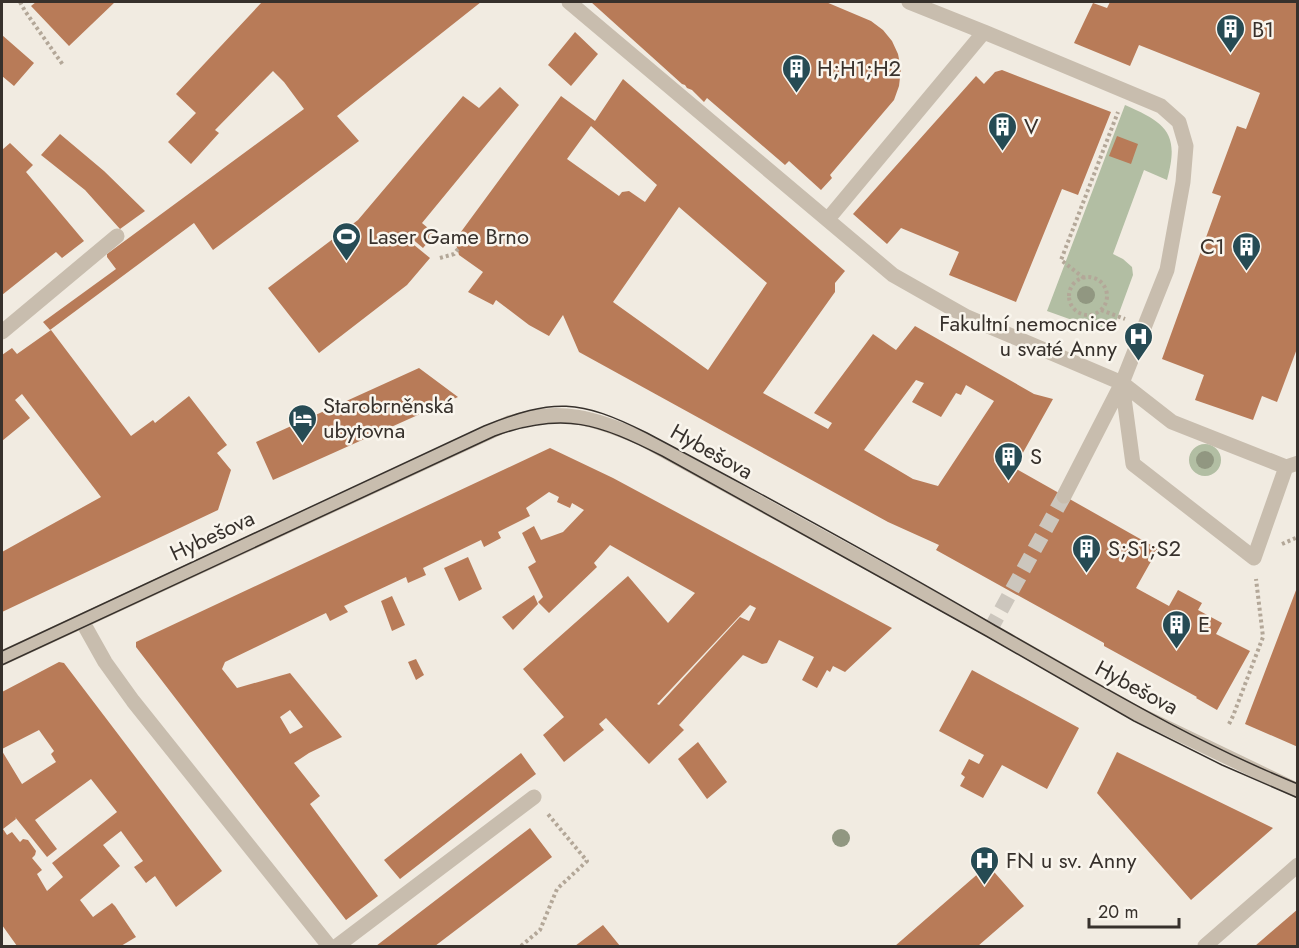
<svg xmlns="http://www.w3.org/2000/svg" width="1299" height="948" viewBox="0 0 1299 948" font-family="Jost,sans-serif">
<rect width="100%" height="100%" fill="#f1ebe1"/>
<path fill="#b2bea3" d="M 1125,105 C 1166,123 1180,133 1167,180 L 1144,170 L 1113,254 L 1123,259 L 1132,267 L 1133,275 L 1115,324 L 1108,329 L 1100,330 L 1047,311 Z
M1189 460a16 16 0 1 1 32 0a16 16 0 1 1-32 0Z"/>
<path fill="#b87b58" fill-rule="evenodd" d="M 36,2 L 115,2 L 69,46 L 31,6 Z
M 262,2 L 481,2 L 337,116 L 359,141 L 213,250 L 194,223 L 50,330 L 43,322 L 116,269 L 107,257 L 107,254 L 304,109 L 284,82 L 273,71 L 215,130 L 219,133 L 191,164 L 168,142 L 196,113 L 176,94 Z
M 591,2 L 826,2 L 871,21 L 883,30 L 892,41 L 898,54 L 901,69 L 899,86 L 894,100 L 830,175 L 832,178 L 821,190 L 789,161 L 785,165 L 707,98 L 704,102 L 692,90 L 687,88 L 685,85 L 682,84 Z
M 1110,2 L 1298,2 L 1298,346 L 1277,402 L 1262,396 L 1253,420 L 1195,400 L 1204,375 L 1162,359 L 1221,196 L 1212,193 L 1237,126 L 1246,129 L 1260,93 L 1139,45 L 1130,66 L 1074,43 L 1093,3 L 1107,8 Z
M 575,32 L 598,54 L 571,86 L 548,65 Z
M 2,35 L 34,63 L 14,86 L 2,76 Z
M 1002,70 L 1111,112 L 1078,195 L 1062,189 L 1016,302 L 949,275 L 959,252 L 901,228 L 887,244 L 853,214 L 976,76 L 984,84 L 995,72 Z
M 623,79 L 845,271 L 835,283 L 835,292 L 763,393 L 828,429 L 832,423 L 814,413 L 873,334 L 896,350 L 915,326 L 1034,394 L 1053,399 L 1020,458 L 1013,467 L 1158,549 L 1136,588 L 1169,606 L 1178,590 L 1202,603 L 1198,610 L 1222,623 L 1216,634 L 1250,651 L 1217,710 L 1196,698 L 1197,697 L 1104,646 L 1104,643 L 936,550 L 939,545 L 888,522 L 579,352 L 563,315 L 549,336 L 529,325 L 496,300 L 493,305 L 468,292 L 483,272 L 459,255 L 455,240 L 561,96 L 595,121 ZM 591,126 L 657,185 L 645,202 L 629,191 L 622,192 L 619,196 L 567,159 ZM 679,207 L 767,283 L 708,370 L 613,302 ZM 916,380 L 924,383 L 912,402 L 941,417 L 956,393 L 961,395 L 966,385 L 994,401 L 938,486 L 913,479 L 864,450 Z
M 500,87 L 519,105 L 422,223 L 435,234 L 423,248 L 410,237 L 408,240 L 430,258 L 407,285 L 319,353 L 268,288 L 358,220 L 463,96 L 479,108 Z
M 60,134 L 104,171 L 145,211 L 120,229 L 85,190 L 41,155 Z
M 1117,136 L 1138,144 L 1131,164 L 1109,156 Z
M 10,143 L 33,165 L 26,172 L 84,241 L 62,258 L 56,252 L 2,295 L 2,150 Z
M 51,330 L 131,436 L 153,420 L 155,423 L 189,396 L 227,445 L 217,453 L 231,470 L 218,510 L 2,612 L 2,552 L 101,497 L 22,394 L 15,400 L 30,418 L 2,441 L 2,355 L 12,348 L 17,354 Z
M 419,368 L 458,397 L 273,480 L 256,442 Z
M 550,448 L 613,478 L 892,628 L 845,672 L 833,666 L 830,672 L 827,670 L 817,688 L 802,680 L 814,657 L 779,640 L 767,663 L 762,664 L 743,655 L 679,725 L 684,730 L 649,764 L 606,718 L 599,724 L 604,730 L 564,762 L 543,735 L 564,717 L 523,669 L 628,576 L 668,623 L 695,593 L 610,545 L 594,563 L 597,567 L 549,613 L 538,602 L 543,597 L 528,567 L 536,562 L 522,533 L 534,526 L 541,540 L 563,532 L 584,510 L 572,503 L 570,508 L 557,502 L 559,497 L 549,492 L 526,508 L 530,516 L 498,532 L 501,538 L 484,547 L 481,540 L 423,568 L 426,575 L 408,583 L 406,577 L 344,606 L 348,612 L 330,621 L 326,613 L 225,662 L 222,669 L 237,688 L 290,673 L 342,737 L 309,753 L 294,763 L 320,796 L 310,804 L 378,896 L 346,920 L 136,647 L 136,642 ZM 750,605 L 756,608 L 749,621 L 740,617 L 659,705 L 657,704 ZM 290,710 L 303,727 L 290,734 L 280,717 Z
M 468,557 L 482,589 L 459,601 L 444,568 Z
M 1298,585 L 1298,747 L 1245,724 Z
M 534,595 L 538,604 L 513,630 L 502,617 Z
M 392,596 L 405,625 L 392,631 L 381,601 Z
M 416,659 L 424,675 L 416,680 L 408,662 Z
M 59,662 L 64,663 L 222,871 L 176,907 L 155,876 L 146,883 L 134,867 L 143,861 L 121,831 L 103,845 L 120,866 L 80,900 L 93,917 L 112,903 L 115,906 L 136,937 L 121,946 L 17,946 L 2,925 L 2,751 L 22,784 L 56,762 L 51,754 L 54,751 L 39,730 L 2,749 L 2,692 ZM 91,779 L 117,812 L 52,863 L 63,877 L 47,891 L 37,874 L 42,870 L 32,858 L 35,855 L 36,851 L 28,840 L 23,839 L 20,842 L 12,832 L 7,835 L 3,829 L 16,819 L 15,817 L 47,857 L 57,849 L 35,820 Z
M 972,670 L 1079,728 L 1047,789 L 1002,765 L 983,798 L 960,786 L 965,777 L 961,774 L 969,759 L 979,764 L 984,755 L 939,731 Z
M 698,742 L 727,782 L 707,799 L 678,759 Z
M 1117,752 L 1273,828 L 1191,900 L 1097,793 Z
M 521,753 L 536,774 L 400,879 L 384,860 Z
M 530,828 L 552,857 L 435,946 L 376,946 Z
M 988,865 L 1024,906 L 978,946 L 895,946 Z
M 1298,909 L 1298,946 L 1255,946 Z
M 603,925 L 620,946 L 575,946 Z"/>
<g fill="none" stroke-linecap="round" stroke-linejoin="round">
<path stroke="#ccc6bd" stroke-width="15" stroke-dasharray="15 8" stroke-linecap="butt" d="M 990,630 L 1064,496"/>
<path stroke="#b3a798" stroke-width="4" stroke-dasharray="3 3" stroke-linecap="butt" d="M 20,2 L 25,11 L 63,65
M 440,258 L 454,254 L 458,249
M1069 296a19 19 0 1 1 38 0a19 19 0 1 1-38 0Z
M 1084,278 L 1061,260 L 1118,112
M 1101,310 L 1125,319
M 1282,544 L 1298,537
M 1229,724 L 1233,716 L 1263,637 L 1256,579
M 521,946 L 540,930 L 557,889 L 587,861 L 547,813"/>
<path stroke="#c8bdae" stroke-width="15" d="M 569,2 L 893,275 L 967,317 L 1122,383 L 1172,422 L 1286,467 L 1298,463
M 984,32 L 1161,106 L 1179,122 L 1186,146 L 1183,182 L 1167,270 L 1122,383 L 1064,496
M 828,219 L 984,32 L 909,2
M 2,332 L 117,236
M 1122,383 L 1133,464 L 1254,558 L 1286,467
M 82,621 L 105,662 L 133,701 L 329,946
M 2,658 L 509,423 C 560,407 595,418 643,439 L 990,630 L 1138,714 L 1298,791
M 337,946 L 534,797
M 1205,946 L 1298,865"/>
<path stroke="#37312c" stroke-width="1.5" d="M 2,651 L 484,426 C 554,398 579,399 647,433 C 764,495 881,559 996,626 C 1095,682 1192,741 1298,784
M 2,665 L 495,436 C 564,411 599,424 662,456 L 986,636 L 1134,721 L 1222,765 L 1298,798"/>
</g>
<g fill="#919781">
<circle cx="1086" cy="295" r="9"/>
<circle cx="1205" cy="460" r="9"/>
<circle cx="841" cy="838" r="9"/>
</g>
<defs>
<symbol id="building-pin" viewBox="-11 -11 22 30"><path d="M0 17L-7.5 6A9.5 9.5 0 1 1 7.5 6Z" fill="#264b54" stroke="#f9f5ed"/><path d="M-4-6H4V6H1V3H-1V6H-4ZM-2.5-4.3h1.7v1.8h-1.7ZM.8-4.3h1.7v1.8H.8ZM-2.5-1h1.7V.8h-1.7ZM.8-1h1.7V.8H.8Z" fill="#fff"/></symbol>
<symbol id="stadium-pin" viewBox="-11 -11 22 30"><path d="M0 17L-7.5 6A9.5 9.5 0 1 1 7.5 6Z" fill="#264b54" stroke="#f9f5ed"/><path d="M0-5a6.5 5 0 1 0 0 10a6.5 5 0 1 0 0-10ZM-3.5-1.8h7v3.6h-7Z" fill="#fff"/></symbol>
<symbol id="hospital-pin" viewBox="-11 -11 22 30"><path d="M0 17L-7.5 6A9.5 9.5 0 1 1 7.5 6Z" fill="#264b54" stroke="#f9f5ed"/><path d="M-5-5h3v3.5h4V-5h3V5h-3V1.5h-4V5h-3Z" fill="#fff"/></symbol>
<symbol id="hotel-pin" viewBox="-11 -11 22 30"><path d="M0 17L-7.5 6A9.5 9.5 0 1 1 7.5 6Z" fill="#264b54" stroke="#f9f5ed"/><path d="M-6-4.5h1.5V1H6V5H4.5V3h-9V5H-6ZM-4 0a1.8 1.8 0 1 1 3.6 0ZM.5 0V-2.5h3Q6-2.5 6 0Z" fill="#fff"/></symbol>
</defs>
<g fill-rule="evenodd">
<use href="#building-pin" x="1214" y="12" width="33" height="45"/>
<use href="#building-pin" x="780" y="52" width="33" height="45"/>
<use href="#building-pin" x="986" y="110" width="33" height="45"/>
<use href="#stadium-pin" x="330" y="220" width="33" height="45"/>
<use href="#building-pin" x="1230" y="230" width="33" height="45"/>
<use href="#hospital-pin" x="1122" y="320" width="33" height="45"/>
<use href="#hotel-pin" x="286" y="402" width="33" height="45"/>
<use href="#building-pin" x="992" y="440" width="33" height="45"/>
<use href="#building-pin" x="1070" y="532" width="33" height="45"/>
<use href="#building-pin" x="1160" y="608" width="33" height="45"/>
<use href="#hospital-pin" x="968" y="844" width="33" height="45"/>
</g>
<g text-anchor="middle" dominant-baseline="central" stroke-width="5" stroke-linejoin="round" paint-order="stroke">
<g font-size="22" fill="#37312c" stroke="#f9f5ed" text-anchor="start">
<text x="1252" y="29">B1</text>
<text x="817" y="68">H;H1;H2</text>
<text x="1024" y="126">V</text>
<text x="368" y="236">Laser Game Brno</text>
<text x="1225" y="246" text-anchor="end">C1</text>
<text x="1117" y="323" text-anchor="end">Fakultní nemocnice<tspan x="1117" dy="25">u svaté Anny</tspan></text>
<text x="323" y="405">Starobrněnská<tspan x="323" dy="25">ubytovna</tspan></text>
<text x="1030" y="456">S</text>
<text x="1108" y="548">S;S1;S2</text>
<text x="1198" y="624">E</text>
<text x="1006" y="860">FN u sv. Anny</text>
</g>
<g font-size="22" fill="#37312c" stroke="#f9f5ed">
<text transform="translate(712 451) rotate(29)">Hybešova</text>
<text transform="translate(212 535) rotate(-25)">Hybešova</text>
<text transform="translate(1137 687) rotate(28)">Hybešova</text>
</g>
</g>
<rect width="1299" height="948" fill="none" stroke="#37312c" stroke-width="6"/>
<path d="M1089 918v9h90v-9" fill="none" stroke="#37312c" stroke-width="3"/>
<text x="1098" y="918" font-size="18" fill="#37312c" stroke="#f9f5ed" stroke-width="4.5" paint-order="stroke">20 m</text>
</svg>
